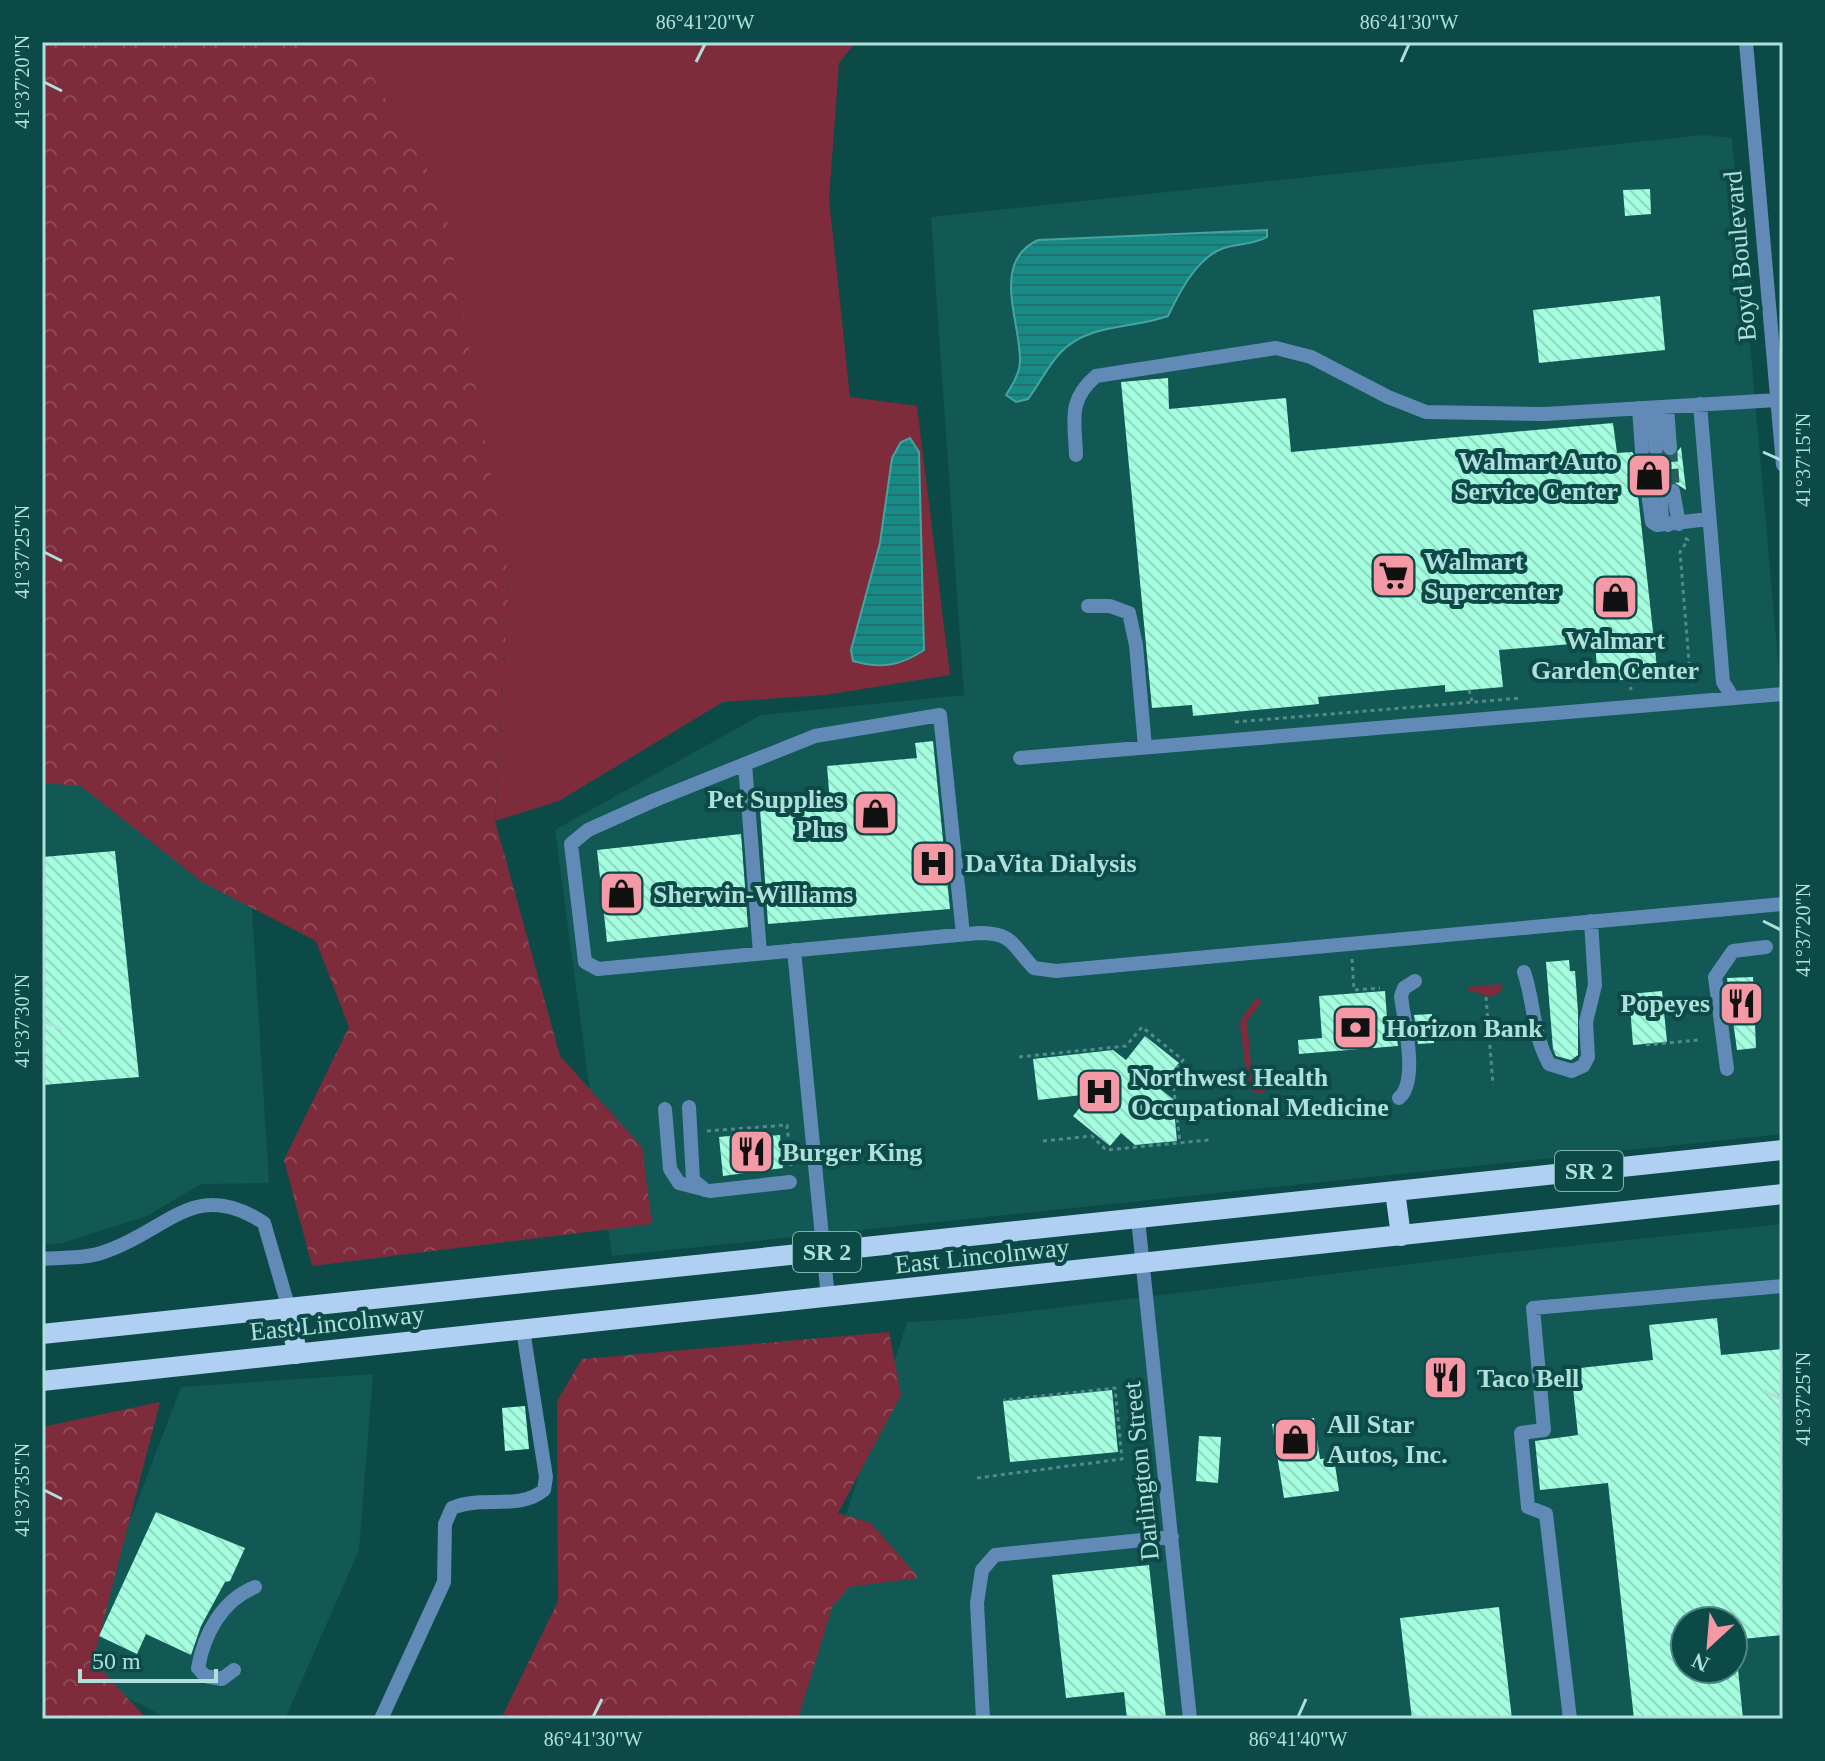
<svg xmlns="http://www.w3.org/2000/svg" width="1825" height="1761" viewBox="0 0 1825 1761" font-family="'Times New Roman',serif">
<defs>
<pattern id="forest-crowns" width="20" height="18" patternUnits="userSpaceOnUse" patternTransform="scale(2)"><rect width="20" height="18" fill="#7e2b3c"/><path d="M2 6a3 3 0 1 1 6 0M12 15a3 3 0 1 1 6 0" fill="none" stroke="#8e4958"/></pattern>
<pattern id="water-rules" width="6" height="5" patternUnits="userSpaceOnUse" patternTransform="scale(2)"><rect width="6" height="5" fill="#178a86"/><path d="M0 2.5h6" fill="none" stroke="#22716e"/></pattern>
<pattern id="building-back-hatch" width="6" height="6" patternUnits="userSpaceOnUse" patternTransform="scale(2)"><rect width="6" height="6" fill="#a5fddf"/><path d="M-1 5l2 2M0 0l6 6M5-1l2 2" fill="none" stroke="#8fd8c0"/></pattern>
</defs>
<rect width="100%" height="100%" fill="#0c4a48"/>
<path fill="#125855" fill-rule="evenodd" d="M 1703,135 L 1732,138 L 1783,717 L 1783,1134 L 612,1256 L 555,830 L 761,715 L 964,695 L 931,217 Z
M 42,675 L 240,718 L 269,1183 L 201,1184 L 147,1216 L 62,1243 L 42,1245 Z
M 1783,1224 L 1783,1719 L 776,1719 L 833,1557 L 907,1322 L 965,1319 L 1492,1254 ZM 1685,1621 L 1733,1621 L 1733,1669 L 1685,1669 Z
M 373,1374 L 359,1550 L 285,1719 L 169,1719 L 73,1670 L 181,1387 Z"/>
<path fill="#7e2b3c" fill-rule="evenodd" d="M 287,42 L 856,42 L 839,63 L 829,199 L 850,397 L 917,406 L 950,675 L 825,695 L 723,702 L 559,801 L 495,821 L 509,580 L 363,60 ZM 910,438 L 919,452 L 924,650 L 867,588 L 880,543 L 892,458 Z
M 1501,984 L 1501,992 L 1490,997 L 1467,990 L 1468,987 Z
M 1256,998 L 1262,1002 L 1247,1021 L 1253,1084 L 1263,1090 L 1271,1080 L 1266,1091 L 1257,1094 L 1248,1088 L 1240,1026 L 1241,1019 Z"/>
<path fill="url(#forest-crowns)" d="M 42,42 L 287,42 L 363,60 L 443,197 L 509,580 L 495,821 L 560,1056 L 642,1147 L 652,1224 L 312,1266 L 284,1160 L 349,1027 L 316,941 L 202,882 L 81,786 L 42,783 Z
M 889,1332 L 901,1395 L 838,1513 L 871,1523 L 919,1578 L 849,1587 L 832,1607 L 798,1719 L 501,1719 L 558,1601 L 557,1401 L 582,1359 Z
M 160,1402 L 93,1661 L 147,1719 L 46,1719 L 42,1716 L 42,1427 Z"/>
<path fill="url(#water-rules)" stroke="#45a4a0" stroke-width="2" d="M 1267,230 L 1267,237 C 1253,245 1239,243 1224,248 C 1197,257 1179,293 1168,316 C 1133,329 1089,323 1061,352 C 1048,365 1039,385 1028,399 L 1016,402 L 1006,395 C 1012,386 1020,372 1020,361 C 1021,323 990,262 1038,240 Z
M 910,438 L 919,452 L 924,650 C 900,666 881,669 853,661 L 851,650 L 880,543 L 892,458 L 901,442 Z"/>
<path fill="url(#building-back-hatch)" d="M 1650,189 L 1651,214 L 1625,216 L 1623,190 Z
M 1660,296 L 1665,350 L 1539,363 L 1533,310 Z
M 1168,378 L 1169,409 L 1286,398 L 1291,452 L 1613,423 L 1617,453 L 1632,452 L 1638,460 L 1663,455 L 1672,458 L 1681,447 L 1686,490 L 1672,481 L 1665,485 L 1646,484 L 1638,495 L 1658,677 L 1598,682 L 1595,642 L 1499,650 L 1503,687 L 1445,692 L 1445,685 L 1318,697 L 1319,704 L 1193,716 L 1192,705 L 1152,708 L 1121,382 Z
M 933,741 L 950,909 L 768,924 L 760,809 L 830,803 L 827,766 L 917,758 L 915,743 Z
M 741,834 L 748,927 L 607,942 L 597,850 Z
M 115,851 L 139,1077 L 43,1085 L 42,857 Z
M 1569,960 L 1570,971 L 1575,971 L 1578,1012 L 1578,1055 L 1571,1060 L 1556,1056 L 1553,1049 L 1546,962 Z
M 1753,977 L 1756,1048 L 1737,1050 L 1727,978 Z
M 1385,991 L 1387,1018 L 1394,1017 L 1398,1046 L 1299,1054 L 1298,1040 L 1322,1038 L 1319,996 Z
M 1662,991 L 1667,1042 L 1633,1045 L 1629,994 Z
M 1432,1014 L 1434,1043 L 1418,1044 L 1414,1015 Z
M 1145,1036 L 1179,1063 L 1159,1088 L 1173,1099 L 1177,1141 L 1135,1145 L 1121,1133 L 1110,1146 L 1073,1116 L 1091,1094 L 1038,1100 L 1033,1059 L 1113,1050 L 1126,1060 Z
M 766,1132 L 767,1136 L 780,1135 L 783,1168 L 723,1176 L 719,1137 Z
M 1717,1318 L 1721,1355 L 1783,1349 L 1783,1635 L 1733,1640 L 1733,1621 L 1685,1621 L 1685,1669 L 1738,1669 L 1743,1719 L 1634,1719 L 1608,1483 L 1540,1490 L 1535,1441 L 1578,1435 L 1571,1369 L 1653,1360 L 1649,1325 Z
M 1112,1390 L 1118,1452 L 1010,1462 L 1003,1401 Z
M 525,1406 L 529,1449 L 505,1451 L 502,1408 Z
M 1314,1418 L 1320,1459 L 1334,1458 L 1339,1491 L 1284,1498 L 1272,1424 Z
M 1199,1436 L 1221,1437 L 1218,1483 L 1196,1481 Z
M 156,1512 L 245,1548 L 230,1581 L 225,1582 L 201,1626 L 191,1655 L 146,1634 L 137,1654 L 99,1636 Z
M 1149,1565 L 1166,1719 L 1127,1719 L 1124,1692 L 1066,1698 L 1052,1575 Z
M 1499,1607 L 1512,1719 L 1412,1719 L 1400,1618 Z"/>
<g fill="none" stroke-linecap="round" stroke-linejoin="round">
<path stroke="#25605e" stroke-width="14" stroke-dasharray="14 7" stroke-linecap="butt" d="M 1670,448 L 1673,491
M 1656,449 L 1660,493
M 1642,451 L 1648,494"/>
<path stroke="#528a87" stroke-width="3" stroke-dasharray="4 4" stroke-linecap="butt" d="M 1685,538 L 1688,540 L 1680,552 L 1691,686
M 1630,679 L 1631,690
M 1469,690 L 1472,701
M 1235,722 L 1522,698
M 1352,959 L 1354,990 L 1380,988
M 1486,997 L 1493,1085
M 1646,1045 L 1698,1040
M 1019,1057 L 1126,1046 L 1142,1027 L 1183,1060 L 1172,1074 L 1180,1143
M 707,1131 L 787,1125 L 791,1166
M 1043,1141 L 1092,1136 L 1106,1150 L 1209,1140
M 977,1478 L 1122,1459 L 1115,1388 L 1004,1400"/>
<path stroke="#628ab6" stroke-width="14" d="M 1746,42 L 1783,465
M 1700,404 L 1723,682 L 1733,698
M 1667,407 L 1670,448
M 1639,408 L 1642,451
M 1653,408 L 1656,449
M 1076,455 C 1075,420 1067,401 1096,376 L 1276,348 L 1311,357 L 1388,397 L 1426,412 L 1545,414 L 1777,400
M 1673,491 L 1679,524
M 1660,493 L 1662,518 L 1668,525
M 1648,494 L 1652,522 L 1657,525 L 1709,519
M 1088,606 L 1110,606 L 1129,613 L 1136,645 L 1145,747
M 1020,758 L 1783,694
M 745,764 L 760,953
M 963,934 L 940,715 L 815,736 L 655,800 L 588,830 L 571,844 L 585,962 L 598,969 L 979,933 C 1015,933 1012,946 1034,968 L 1056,971 L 1783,904
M 794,950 L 828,1298
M 1524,972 C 1535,1005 1532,1032 1549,1064 L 1572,1071 L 1583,1066 L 1588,1057 L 1586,1022 L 1595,985 L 1591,921
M 1727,1069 L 1715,977 L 1733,951 L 1766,947
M 1399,1098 C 1419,1081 1404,1022 1401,996 L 1404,988 L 1415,981
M 689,1107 L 693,1180 L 705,1190
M 665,1109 L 670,1169 L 679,1183 L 710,1191 L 790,1182
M 1138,1219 L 1190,1719
M 42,1259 C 61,1257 86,1259 104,1252 C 168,1231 194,1177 264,1223 L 289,1309
M 234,1670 L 222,1679 L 205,1676 L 198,1668 C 204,1634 222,1600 255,1587
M 381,1719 L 444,1582 L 445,1524 L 452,1508 C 482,1495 519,1511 544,1490 L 546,1477 L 523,1330
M 983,1719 L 977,1603 L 982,1570 L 995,1555 L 1172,1537
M 1570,1719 L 1546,1514 L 1528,1507 L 1521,1433 L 1544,1430 L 1533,1308 L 1783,1286"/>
<path stroke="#b0d0f3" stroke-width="20" d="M 1395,1191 L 1401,1236
M 289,1309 L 297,1354
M 42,1334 L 1783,1150
M 42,1381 L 1783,1194"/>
</g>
<path fill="none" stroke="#b0e0dc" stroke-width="3" d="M 696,62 L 705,44M 1401,62 L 1409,44M 44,82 L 62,91M 1763,452 L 1781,460M 44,552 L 62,561M 1763,921 L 1781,930M 44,1021 L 62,1030M 1763,1390 L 1781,1399M 44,1490 L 62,1499M 593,1717 L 602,1699M 1298,1717 L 1306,1699"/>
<defs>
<symbol id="shop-square" viewBox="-11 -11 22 22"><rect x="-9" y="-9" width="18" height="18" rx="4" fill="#f49aa6" stroke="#0c4a48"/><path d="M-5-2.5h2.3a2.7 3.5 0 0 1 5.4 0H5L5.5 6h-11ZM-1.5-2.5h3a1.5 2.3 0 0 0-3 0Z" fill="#111"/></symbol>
<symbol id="supermarket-square" viewBox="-11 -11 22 22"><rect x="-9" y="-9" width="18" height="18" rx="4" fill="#f49aa6" stroke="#0c4a48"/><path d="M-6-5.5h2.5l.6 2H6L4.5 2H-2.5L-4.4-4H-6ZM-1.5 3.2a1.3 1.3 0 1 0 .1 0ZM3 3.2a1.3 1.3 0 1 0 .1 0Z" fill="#111"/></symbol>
<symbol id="hospital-square" viewBox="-11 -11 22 22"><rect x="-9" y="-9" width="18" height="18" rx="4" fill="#f49aa6" stroke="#0c4a48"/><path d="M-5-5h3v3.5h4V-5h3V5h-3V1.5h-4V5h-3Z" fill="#111"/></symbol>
<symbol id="restaurant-square" viewBox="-11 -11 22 22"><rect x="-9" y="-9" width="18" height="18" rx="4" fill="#f49aa6" stroke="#0c4a48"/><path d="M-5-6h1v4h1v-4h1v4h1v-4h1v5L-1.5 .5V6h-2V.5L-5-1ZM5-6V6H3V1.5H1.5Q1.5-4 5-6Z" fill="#111"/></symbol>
<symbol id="bank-square" viewBox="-11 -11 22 22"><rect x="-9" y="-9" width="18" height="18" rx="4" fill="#f49aa6" stroke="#0c4a48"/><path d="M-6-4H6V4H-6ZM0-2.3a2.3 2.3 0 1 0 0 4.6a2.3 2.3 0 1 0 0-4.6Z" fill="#111"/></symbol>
</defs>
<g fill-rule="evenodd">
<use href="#shop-square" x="1624" y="450" width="51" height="51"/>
<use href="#supermarket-square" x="1368" y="550" width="51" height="51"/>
<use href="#shop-square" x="1590" y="572" width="51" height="51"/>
<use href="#shop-square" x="850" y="788" width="51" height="51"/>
<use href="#hospital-square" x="908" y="838" width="51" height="51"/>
<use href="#shop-square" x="596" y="868" width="51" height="51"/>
<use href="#restaurant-square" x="1716" y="978" width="51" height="51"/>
<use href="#bank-square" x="1330" y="1002" width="51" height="51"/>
<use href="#hospital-square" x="1074" y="1066" width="51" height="51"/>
<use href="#restaurant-square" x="726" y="1126" width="51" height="51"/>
<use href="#restaurant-square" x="1420" y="1352" width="51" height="51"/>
<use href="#shop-square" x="1270" y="1414" width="51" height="51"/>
</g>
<g text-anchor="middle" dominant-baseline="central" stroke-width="8" stroke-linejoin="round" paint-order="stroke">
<g fill="#0c4a48" stroke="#7fb3b0" stroke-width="2">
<rect x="1555" y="1151" width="68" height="40" rx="6"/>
<rect x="793" y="1232" width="68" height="40" rx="6"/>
</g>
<g font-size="24" font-weight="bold" fill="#b0e0dc">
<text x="1589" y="1171">SR 2</text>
<text x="827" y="1252">SR 2</text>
</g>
<g font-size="26" fill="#b0e0dc" stroke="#0c4a48">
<text transform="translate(1740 256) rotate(-95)">Boyd Boulevard</text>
<text transform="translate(982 1256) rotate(-6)">East Lincolnway</text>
<text transform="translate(337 1323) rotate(-6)">East Lincolnway</text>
<text transform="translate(1141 1471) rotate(-96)">Darlington Street</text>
</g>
<g font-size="26" font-weight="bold" fill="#b0e0dc" stroke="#0c4a48" text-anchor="start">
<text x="1618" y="461" text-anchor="end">Walmart Auto<tspan x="1618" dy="30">Service Center</tspan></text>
<text x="1424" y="561">Walmart<tspan x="1424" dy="30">Supercenter</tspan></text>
<text x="1615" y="640" text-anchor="middle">Walmart<tspan x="1615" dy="30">Garden Center</tspan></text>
<text x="844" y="799" text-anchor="end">Pet Supplies<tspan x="844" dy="30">Plus</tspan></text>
<text x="965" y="863">DaVita Dialysis</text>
<text x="653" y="894">Sherwin-Williams</text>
<text x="1710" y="1003" text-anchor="end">Popeyes</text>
<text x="1386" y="1028">Horizon Bank</text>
<text x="1131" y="1077">Northwest Health<tspan x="1131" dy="30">Occupational Medicine</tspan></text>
<text x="782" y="1152">Burger King</text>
<text x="1477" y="1378">Taco Bell</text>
<text x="1327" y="1424">All Star<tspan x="1327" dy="30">Autos, Inc.</tspan></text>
</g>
</g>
<rect width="1825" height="1761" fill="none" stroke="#0c4a48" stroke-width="88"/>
<g transform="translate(1709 1645) rotate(206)"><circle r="38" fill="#0c4a48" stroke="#4e8683" stroke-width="2"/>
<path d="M0-6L14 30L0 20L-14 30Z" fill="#f49aa6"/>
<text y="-12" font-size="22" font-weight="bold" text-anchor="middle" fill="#b0e0dc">N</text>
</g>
<path d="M80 1669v12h136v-12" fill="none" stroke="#b0e0dc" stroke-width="4"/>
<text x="92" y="1669" font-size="24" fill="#b0e0dc" stroke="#0c4a48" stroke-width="6" paint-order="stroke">50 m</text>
<rect x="44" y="44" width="1737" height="1673" fill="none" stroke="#b0e0dc" stroke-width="3"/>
<g font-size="20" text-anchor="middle" fill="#b0e0dc">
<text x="705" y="29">86°41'20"W</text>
<text x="1409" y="29">86°41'30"W</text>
<text transform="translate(22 82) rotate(-90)" y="7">41°37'20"N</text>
<text transform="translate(1803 460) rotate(-90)" y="7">41°37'15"N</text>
<text transform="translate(22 552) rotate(-90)" y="7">41°37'25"N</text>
<text transform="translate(1803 930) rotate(-90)" y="7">41°37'20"N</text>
<text transform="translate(22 1021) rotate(-90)" y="7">41°37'30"N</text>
<text transform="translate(1803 1399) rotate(-90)" y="7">41°37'25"N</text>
<text transform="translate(22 1490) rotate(-90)" y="7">41°37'35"N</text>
<text x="593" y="1746">86°41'30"W</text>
<text x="1298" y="1746">86°41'40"W</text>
</g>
</svg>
